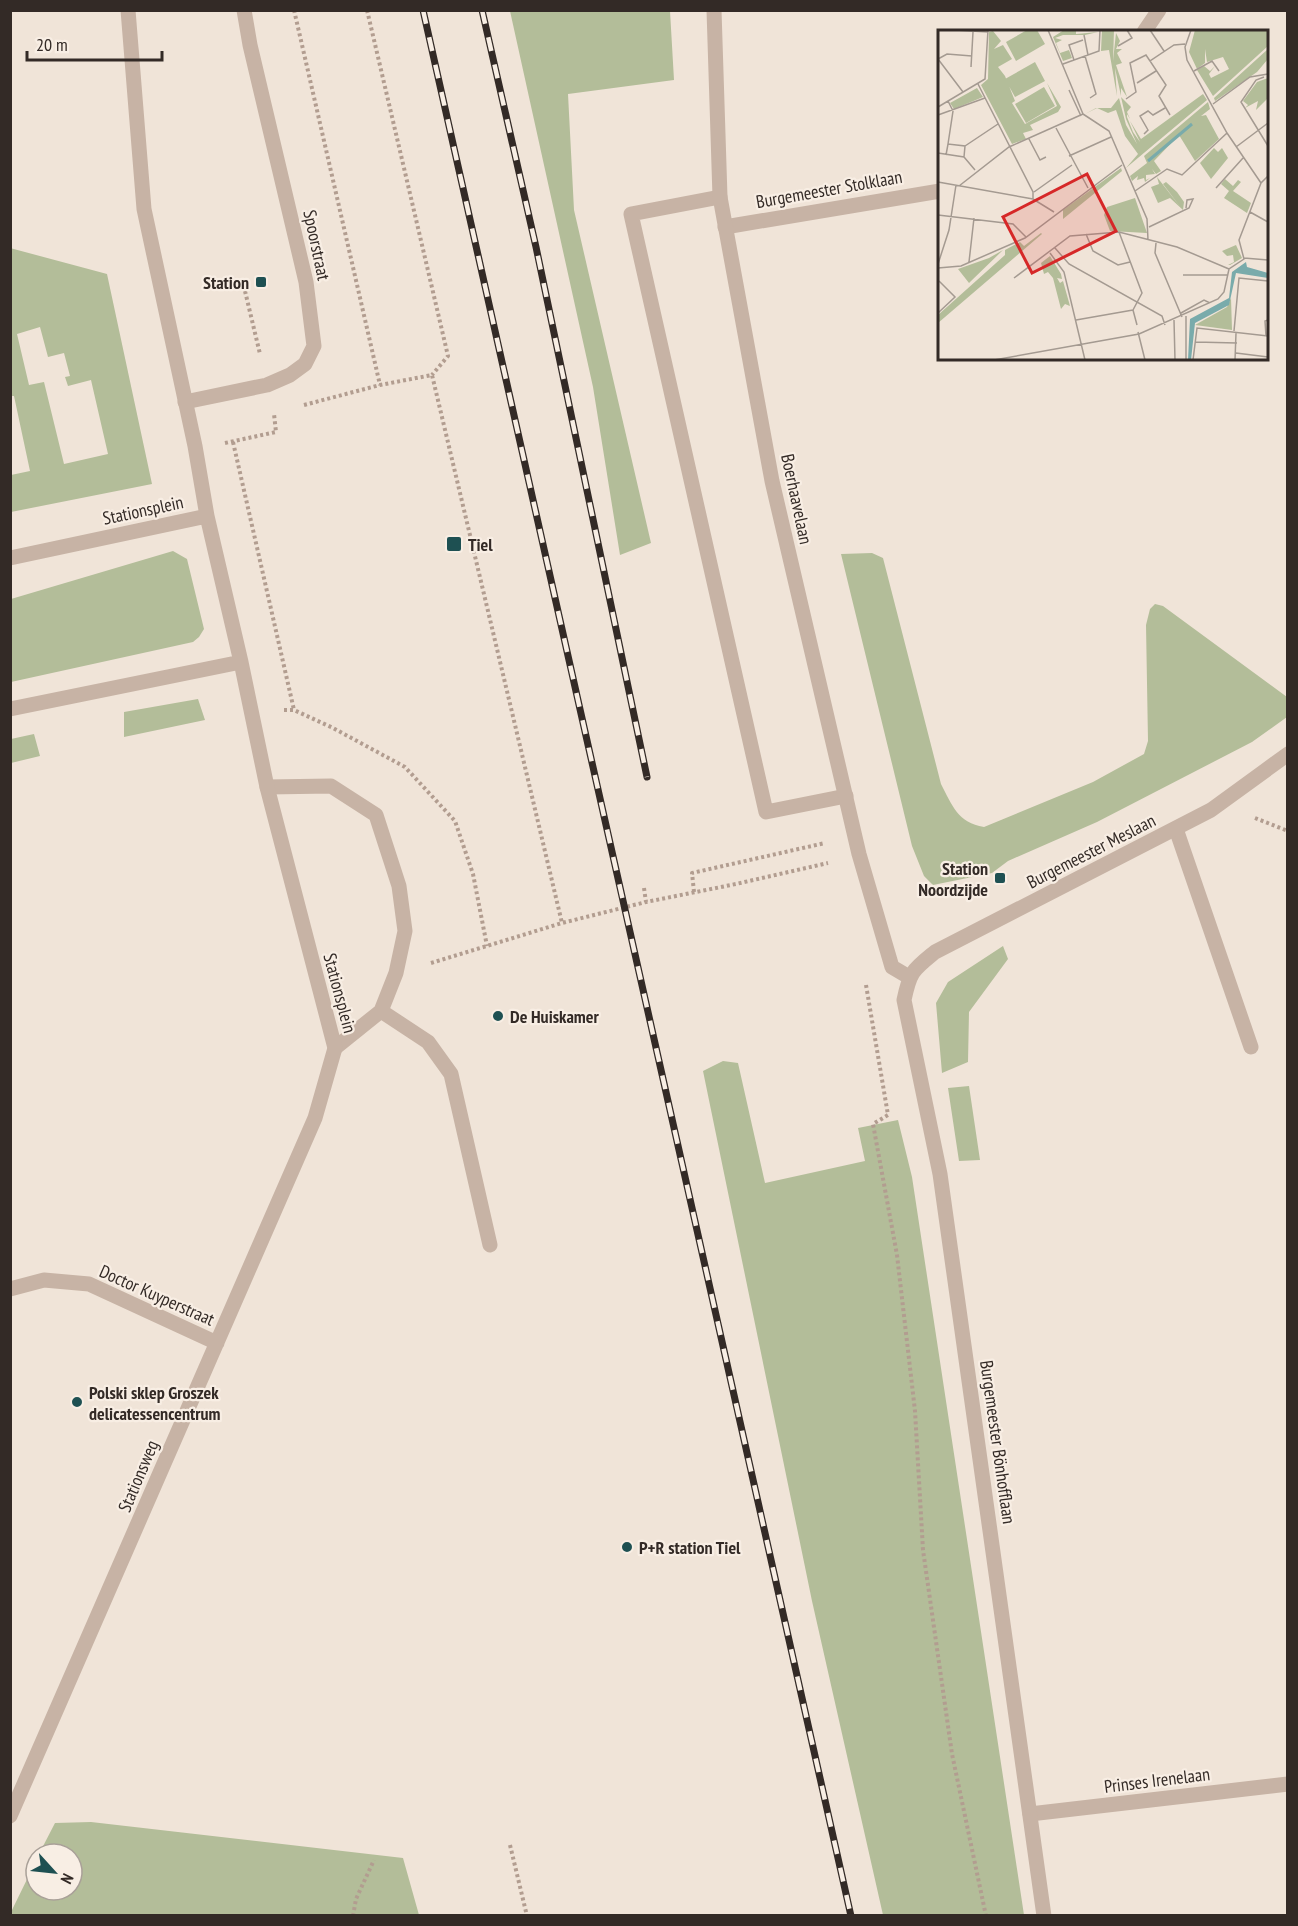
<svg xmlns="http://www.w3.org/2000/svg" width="1298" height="1926" viewBox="0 0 1298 1926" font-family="'PT Sans Narrow',sans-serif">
<rect width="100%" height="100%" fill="#f0e4d8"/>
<path fill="#b3bd99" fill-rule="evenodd" d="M 510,11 L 670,11 L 674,80 L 568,94 L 574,210 L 651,543 L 620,555 L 593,387 Z
M 10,248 L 107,274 L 152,484 L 11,512 L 11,475 L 30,471 L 14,396 L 11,396 ZM 40,327 L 48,357 L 64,353 L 70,376 L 65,377 L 68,386 L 91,380 L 108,454 L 64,464 L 44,382 L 29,385 L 17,334 Z
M 173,551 L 187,559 L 204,629 L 199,637 L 193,642 L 11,682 L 11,599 Z
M 872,553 L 883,558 L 941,784 C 952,805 958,823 984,827 L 1093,782 L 1144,754 L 1148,741 L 1146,625 L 1150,609 L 1155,604 L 1163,606 L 1287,697 L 1287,717 L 1252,742 L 1097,822 L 1008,861 L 992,873 L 933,885 L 924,876 L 912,846 L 841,554 Z
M 198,699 L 205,720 L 124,737 L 124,712 Z
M 34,734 L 40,756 L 11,763 L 11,739 Z
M 1003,946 L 1008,959 L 969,1012 L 968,1062 L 942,1073 L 936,1003 L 948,982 Z
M 723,1061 L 738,1063 L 765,1183 L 865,1161 L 858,1128 L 898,1120 L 912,1177 L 1024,1915 L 883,1915 L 812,1601 L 703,1071 Z
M 969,1086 L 980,1160 L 959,1161 L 948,1088 Z
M 91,1822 L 403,1858 L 419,1915 L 11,1915 L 11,1912 L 36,1861 L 36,1890 L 72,1890 L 72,1854 L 39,1854 L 55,1823 Z"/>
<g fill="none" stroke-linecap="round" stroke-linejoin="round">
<path stroke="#b29d90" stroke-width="4" stroke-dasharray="3 3" stroke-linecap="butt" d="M 294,10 L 380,385
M 367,10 L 448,356 L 432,375
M 245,291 L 260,354
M 304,405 L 380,385 L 432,375 L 562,923
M 233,442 L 294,710
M 225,443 L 276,432 L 274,414
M 284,710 L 294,710 L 333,728 L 405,767 L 455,821 L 473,874 L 487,946
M 1255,818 L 1288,831
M 644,888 L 646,902
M 694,892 L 692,873 L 825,843
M 431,963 L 562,923 L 646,902 L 736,884 L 828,863
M 866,985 L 888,1115 L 873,1124 L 897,1255 L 915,1411 L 923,1550 L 952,1754 L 986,1916
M 510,1845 L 527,1916
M 353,1916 L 356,1899 L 374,1860"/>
<path stroke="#c7b3a5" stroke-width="15" d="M 720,197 L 631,214 L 766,812 L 846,796
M 185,402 L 267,385 L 290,375 L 305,364 L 314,346 L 306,282 L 250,45 L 244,10
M 267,787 L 331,786 L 376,815 L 399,886 L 405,931 L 396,973 L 381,1011 L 335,1048
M 1176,829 L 1251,1047
M 381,1011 L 428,1042 L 451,1074 L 490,1245"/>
<path stroke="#c7b3a5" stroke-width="15" d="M 1144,32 L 1159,10
M 725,227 L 940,191
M 10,558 L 207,516
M 10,709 L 241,662
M 10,1289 L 44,1280 L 89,1284 L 217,1343
M 1030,1814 L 1288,1784
M 10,1816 L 315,1118 L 335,1048 L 267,787 L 241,662 L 207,516 L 195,446 L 144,209 L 128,10"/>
<path stroke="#c7b3a5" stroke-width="15" d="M 714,10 L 720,197 L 772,481 L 859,854 L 892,967 L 909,977
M 1044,1916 L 940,1174 L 904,1000 C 910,971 913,970 935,952 L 1211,810 L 1288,754"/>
<defs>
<path id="rail" d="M 423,10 L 851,1916
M 482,10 L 536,247 L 647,777"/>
</defs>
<use href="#rail" stroke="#332a26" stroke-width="7"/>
<use href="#rail" stroke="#f8eee4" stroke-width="4.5" stroke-dasharray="14" stroke-linecap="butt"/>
</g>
<g fill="#1e5052" stroke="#f8eee4" stroke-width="2">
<rect x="255" y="276" width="12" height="12" rx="3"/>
<rect x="446" y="536" width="16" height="16" rx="3"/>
<rect x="994" y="872" width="12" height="12" rx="3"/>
<circle cx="498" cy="1016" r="6"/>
<circle cx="77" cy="1402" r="6"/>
<circle cx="627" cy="1547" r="6"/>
</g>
<g text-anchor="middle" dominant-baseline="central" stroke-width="4.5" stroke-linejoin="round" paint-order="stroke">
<g font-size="18" fill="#332a26" stroke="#f8eee4">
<text transform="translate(829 189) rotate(-10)">Burgemeester Stolklaan</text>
<text transform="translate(317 245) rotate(78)">Spoorstraat</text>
<text transform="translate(797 499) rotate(78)">Boerhaavelaan</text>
<text transform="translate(143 510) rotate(-12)">Stationsplein</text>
<text transform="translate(1091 851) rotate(-27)">Burgemeester Meslaan</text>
<text transform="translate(340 993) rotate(75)">Stationsplein</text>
<text transform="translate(157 1295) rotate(24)">Doctor Kuyperstraat</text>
<text transform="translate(998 1442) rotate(82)">Burgemeester Bönhofflaan</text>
<text transform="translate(138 1476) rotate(-67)">Stationsweg</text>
<text transform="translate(1157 1780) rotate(-7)">Prinses Irenelaan</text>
</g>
<g font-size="18" font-weight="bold" fill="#332a26" stroke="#f8eee4" text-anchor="start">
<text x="249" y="282" text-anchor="end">Station</text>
<text x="468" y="544">Tiel</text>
<text x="988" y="868" text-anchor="end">Station<tspan x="988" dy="21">Noordzijde</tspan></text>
<text x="510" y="1016">De Huiskamer</text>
<text x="89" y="1392">Polski sklep Groszek<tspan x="89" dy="21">delicatessencentrum</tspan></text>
<text x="639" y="1547">P+R station Tiel</text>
</g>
</g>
<g transform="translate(938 30)">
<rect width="330" height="330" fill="#f0e4d8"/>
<path d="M 89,0 L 99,0 L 107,14 L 78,31 L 68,12 ZM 126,0 L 138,0 L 138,4 L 160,2 L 147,5 L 125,5 L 117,8 L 124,10 L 118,13 L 122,23 L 131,20 L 134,28 L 125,31 L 115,7 ZM 164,0 L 176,0 L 175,31 L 178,3 L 182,11 L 178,19 L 184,19 L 179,23 L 184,33 L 178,35 L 189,67 L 183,58 L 183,66 L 177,38 L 179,66 L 171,20 L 163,21 ZM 257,0 L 330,0 L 330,16 L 275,66 L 259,40 L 266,36 L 272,41 L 277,36 L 271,44 L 273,48 L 291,39 L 285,27 L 269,32 L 267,19 L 267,33 L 259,39 L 251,22 ZM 55,1 L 63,11 L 56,19 L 65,15 L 74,29 L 60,37 L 67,46 L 77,71 L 74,73 L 87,94 L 119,76 L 109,53 L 123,77 L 120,82 L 92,95 L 95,100 L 85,103 L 88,109 L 74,114 L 43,55 L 50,49 L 51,2 ZM 330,19 L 330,29 L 319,42 L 277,71 L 276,68 ZM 97,32 L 107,51 L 77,67 L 67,49 ZM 330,48 L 329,69 L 318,80 L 320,71 L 307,78 L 310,75 L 305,71 L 319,52 ZM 106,57 L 117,76 L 88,93 L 77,74 ZM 39,58 L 45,67 L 16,79 L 12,73 ZM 265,64 L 269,70 L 188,138 L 200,124 L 187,106 L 178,80 L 170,83 L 159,78 L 147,84 L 158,78 L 173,78 L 181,68 L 188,95 L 199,114 L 188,89 L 183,67 L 193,77 L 189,82 L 192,89 L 189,84 L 189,87 L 195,102 L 202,112 L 192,91 L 203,109 ZM 270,72 L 272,79 L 263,86 L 268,85 L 281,109 L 257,131 L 241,105 L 216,131 L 223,141 L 218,144 L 214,139 L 217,144 L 208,145 L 208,150 L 212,148 L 207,152 L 206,148 L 199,150 L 200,146 L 194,151 L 192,146 L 209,133 L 206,126 ZM 276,118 L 280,122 L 284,118 L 290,128 L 273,149 L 262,133 ZM 183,138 L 184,141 L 125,189 L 125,180 ZM 219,147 L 243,178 L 225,154 L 228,152 L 239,162 L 246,172 L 245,180 L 232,168 L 220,173 L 213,157 L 221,154 ZM 287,149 L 295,156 L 300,150 L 303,152 L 295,161 L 313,173 L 309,183 L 286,168 L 291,161 L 283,154 ZM 197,168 L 209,203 L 172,201 L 166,185 L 169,177 ZM 103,203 L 104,204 L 0,293 L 0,285 L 67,225 L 67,220 L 82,212 L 86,216 ZM 298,215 L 304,228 L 292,235 L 290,235 L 296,232 L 295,225 L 289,226 L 284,221 ZM 65,220 L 31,253 L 20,239 L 51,228 ZM 112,226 L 123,244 L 124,249 L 119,248 L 122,253 L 125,251 L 132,276 L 127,274 L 123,279 L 115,248 L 110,242 L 106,244 L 103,233 ZM 293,268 L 294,300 L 257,295 L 289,277 Z" fill="#b3bd99"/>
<path d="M 308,232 L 309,237 L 330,243 L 330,248 L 298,243 L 291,275 L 257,293 L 253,330 L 250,330 L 252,289 L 291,268 L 294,242 Z" fill="#79abab"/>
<path fill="none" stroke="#79abab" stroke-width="3" d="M 210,131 L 254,94"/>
<path fill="none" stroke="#a49a91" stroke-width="1.5" d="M 17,0 L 50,2M 110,0 L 145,84M 212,0 L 226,21M 253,0 L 247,17 L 249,30 L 289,103 L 323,153M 146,5 L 150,25M 180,16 L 194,8 L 189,0M 147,26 L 158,64 L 152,68M 0,29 L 25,62M 0,29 L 9,24 L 34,26M 136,30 L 131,15 L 145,10M 125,34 L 161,21 L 162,0M 33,37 L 35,2M 256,41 L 274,31 L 281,41M 326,47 L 318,50 L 303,72 L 330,116M 199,53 L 218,41M 40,54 L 95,162 L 95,169M 131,60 L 143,86M 188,69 L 198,62 L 192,33 L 208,25 L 212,31M 10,71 L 15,81 L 10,114M 275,74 L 312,47 L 330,44M 0,77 L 47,49 L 50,0M 145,84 L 171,101 L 209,189 L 210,210M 0,85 L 47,68M 232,85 L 221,66 L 228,55 L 212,31 L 236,15 L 247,14M 118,98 L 150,158M 206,104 L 210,100 L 202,86 L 210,81 L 215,85 L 227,78M 91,109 L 102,130 L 108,127M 27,116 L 60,94M 298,117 L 330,93M 0,123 L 26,127 L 37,140M 8,125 L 10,114 L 27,116 L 26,127M 131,126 L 173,107M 0,152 L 95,169 L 116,182M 21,156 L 71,117 L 145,84M 278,158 L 305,128M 197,161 L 229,139 L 244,145 L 289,103M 96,162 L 134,135M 312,182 L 330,192M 0,185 L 75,194 L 88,207M 211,197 L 251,178 L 255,169 L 249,170 L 248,178M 181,202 L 204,263 L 195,280 L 199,295M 148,204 L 155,221 L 180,235 L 192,232M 218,213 L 217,223 L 244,287M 117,218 L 131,234 L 224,286 L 227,295M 112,223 L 126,242 L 147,330M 306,228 L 330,230M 31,232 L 36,188M 0,234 L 11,200 L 18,155M 0,238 L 23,236 L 87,208 L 184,135M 245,245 L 289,245M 76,248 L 132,206 L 181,202 L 239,217 L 291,239M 0,283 L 17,267 L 1,251M 243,283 L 266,270 L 272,273M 248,286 L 248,330M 138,290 L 195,280M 236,290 L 237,330M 296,301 L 301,248 L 330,251M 200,302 L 207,330M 328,306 L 327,291 L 330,290M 257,312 L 299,313M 298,323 L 330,327M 56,330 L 201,304 L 280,269 L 286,262 L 291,239 L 306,229 L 301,210 L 323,153 L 330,146M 255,330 L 259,298 L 330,306M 297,330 L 298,303"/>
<path fill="#d62828" fill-opacity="0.15" stroke="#d62828" stroke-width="3" d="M 149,144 L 178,201 L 94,243 L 65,187 Z"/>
<rect width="330" height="330" fill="none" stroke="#332a26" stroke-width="3"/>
</g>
<rect width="1298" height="1926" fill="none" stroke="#332a26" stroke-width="24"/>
<g transform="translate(54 1872) rotate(117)"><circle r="28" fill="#f8eee4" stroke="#a9a098" stroke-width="1.5"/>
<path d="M0-4.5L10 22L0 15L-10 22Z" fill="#1e5052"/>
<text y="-9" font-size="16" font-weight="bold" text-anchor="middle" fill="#332a26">N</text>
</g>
<path d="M27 51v9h135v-9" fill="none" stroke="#332a26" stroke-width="3"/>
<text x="36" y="51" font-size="18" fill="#332a26" stroke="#f8eee4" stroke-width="4.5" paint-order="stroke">20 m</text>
</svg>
